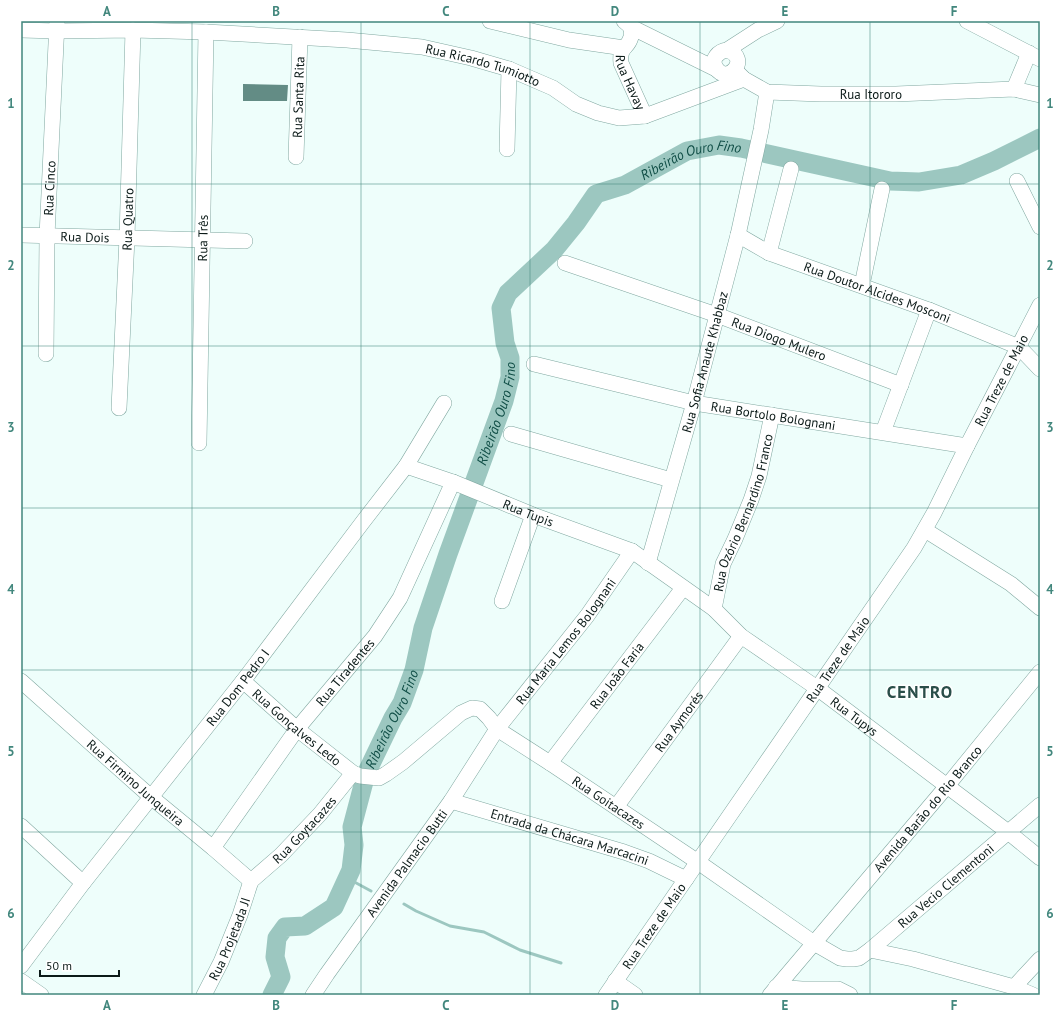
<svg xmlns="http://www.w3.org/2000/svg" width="1061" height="1016" viewBox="0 0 1061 1016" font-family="'PT Sans',sans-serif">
<rect width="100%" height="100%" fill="#eefefb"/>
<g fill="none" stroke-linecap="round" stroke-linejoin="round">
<path stroke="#9cc7c0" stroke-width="3" d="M 347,878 L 371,891
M 404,904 L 416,911 L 450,926 L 484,932 L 520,950 L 561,963"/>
<path stroke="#9cc7c0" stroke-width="19" id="s1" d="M 272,995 L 281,977 L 275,957 L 277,938 L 285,927 L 305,926 L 334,907 L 351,870 L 354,845 L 352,827 L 366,774 L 393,718 L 402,703 L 414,670 L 423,628 L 448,554 L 504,401 L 510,377 L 510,358 L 505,343 L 501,308 L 508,293 L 554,250 L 576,223 L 596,194 L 625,185 L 687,151 L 719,145 L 741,148 L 890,181 L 919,182 L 961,175 L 994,161 L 1040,138"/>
</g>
<path fill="#638c85" d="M 243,84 L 288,85 L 287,101 L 243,101 Z"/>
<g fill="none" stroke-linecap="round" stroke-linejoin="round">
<defs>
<g id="minor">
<path d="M 490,21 L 569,40 L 624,48"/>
<path d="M 624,21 L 631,27 L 716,69"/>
<path d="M 967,21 L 1040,59"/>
<path id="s2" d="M 631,27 C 631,30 632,34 631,37 C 628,49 619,46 621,63 L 645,116"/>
<path id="s3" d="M 21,30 L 57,31 L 133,30 L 206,32 L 347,40 L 422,47 L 471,58 L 509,69 L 553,88 L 576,104 L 598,113 L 619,118 L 645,116 L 744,79"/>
<path d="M 727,50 C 752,58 727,86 716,68 C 710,59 719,51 727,50 L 758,30 L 777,21"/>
<path id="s4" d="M 735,70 L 744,79 L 767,92 L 821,94 L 896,94 L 1014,89 L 1040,95"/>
<path d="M 1014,89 L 1029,53"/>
<path d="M 507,149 L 509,69"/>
<path id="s5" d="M 296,157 L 300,37"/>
<path d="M 1017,181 L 1040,227"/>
<path id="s6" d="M 21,235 L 245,241"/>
<path id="s7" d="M 738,235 L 769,253 L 929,310 L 1019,347 L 1040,369"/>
<path d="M 769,253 L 791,169"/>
<path id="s8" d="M 565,263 L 717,315 L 901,385"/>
<path d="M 862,285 L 882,189"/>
<path id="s9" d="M 46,354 L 47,236 L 57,22"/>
<path id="s10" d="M 534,364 L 694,403 L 967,446"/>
<path id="s11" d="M 119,408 L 127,238 L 133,30"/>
<path d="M 883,432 L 929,310"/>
<path d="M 511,434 L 671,480"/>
<path id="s12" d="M 199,443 L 206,32"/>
<path id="s13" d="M 406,466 L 453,482 L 533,515 L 632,551 L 714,609 L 741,636 L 817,688 L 947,786 L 1008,832 L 1040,858"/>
<path d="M 925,530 L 1011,584 L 1040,608"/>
<path id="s14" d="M 648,563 L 694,403 L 738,235 L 761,130 L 767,92"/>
<path d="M 502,601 L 533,515"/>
<path id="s15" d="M 714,609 L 723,564 L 735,539 L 751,500 L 759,476 L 772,415"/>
<path id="s16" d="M 21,681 L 151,797 L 213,848 L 251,881"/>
<path id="s17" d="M 243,681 L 297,729 L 353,773 L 360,776 L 379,778 L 386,774 L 403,762 L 461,713 L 472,708 L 480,709 L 489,718 L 497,729 L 550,763 L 698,862 L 814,943 L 840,958 L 847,959 L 853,959 L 859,958 L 870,950 L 1040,805"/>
<path id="s18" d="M 550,763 L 683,588"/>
<path id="s19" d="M 451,801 L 624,852 L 649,861 L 686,879"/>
<path id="s20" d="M 616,807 L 741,636"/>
<path d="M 21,826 L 83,883"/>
<path id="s21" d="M 213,848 L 297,729 L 375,636 L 400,598 L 453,482"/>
<path id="s22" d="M 251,881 L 281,855 L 320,814 L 353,773"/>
<path d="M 870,950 L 913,959 L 1014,987 L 1033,995"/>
<path id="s23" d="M 21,966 L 83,883 L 243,681 L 362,523 L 406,466 L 444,403"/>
<path d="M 21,981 L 41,995"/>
<path d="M 615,981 L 635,995"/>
<path d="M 776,987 L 802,989 L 838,989 L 850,995"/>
<path d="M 1014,987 L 1040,959"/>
<path id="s24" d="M 204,995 L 221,962 L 240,915 L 251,881"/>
<path id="s25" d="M 313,995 L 327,974 L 451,801 L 497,729 L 587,616 L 632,551"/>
<path id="s26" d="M 606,995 L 914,548 L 934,513 L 967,446 L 1040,305"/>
<path id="s27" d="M 770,995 L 947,786 L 1040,672"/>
</g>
</defs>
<use href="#minor" stroke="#81a8a1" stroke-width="16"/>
<use href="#minor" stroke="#fff" stroke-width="15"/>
</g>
<path fill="none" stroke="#42877d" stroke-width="1" stroke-opacity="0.55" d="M 192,21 L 192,995M 361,21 L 361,995M 530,21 L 530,995M 700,21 L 700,995M 870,21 L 870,995M 21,184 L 1040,184M 21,346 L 1040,346M 21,508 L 1040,508M 21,670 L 1040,670M 21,832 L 1040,832"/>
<g text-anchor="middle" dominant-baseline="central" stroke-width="3" stroke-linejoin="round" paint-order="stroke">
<g font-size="13" fill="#0b1a18" stroke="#fff">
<text stroke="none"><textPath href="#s3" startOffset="465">Rua Ricardo Tumiotto</textPath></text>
<text stroke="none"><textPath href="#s2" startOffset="60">Rua Havay</textPath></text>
<text stroke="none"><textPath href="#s4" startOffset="143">Rua Itororo</textPath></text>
<text stroke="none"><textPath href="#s5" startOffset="60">Rua Santa Rita</textPath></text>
<text stroke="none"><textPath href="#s9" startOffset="166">Rua Cinco</textPath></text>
<text stroke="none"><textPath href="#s11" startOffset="189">Rua Quatro</textPath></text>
<text stroke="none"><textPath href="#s6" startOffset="64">Rua Dois</textPath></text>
<text stroke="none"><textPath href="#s12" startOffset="205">Rua Três</textPath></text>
<text stroke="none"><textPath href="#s7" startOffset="151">Rua Doutor Alcides Mosconi</textPath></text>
<text stroke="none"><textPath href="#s8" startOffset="227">Rua Diogo Mulero</textPath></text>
<text stroke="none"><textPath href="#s14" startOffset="209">Rua Sofia Anaute Khabbaz</textPath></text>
<text stroke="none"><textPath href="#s26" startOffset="732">Rua Treze de Maio</textPath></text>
<text stroke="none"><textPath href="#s10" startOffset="245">Rua Bortolo Bolognani</textPath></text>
<text stroke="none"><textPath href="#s13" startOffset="131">Rua Tupis</textPath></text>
<text stroke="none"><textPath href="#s15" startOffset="101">Rua Ozório Bernardino Franco</textPath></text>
<text stroke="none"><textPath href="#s25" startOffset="435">Rua Maria Lemos Bolognani</textPath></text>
<text stroke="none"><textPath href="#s26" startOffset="408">Rua Treze de Maio</textPath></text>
<text stroke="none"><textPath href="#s21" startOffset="220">Rua Tiradentes</textPath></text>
<text stroke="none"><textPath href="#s18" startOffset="110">Rua João Faria</textPath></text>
<text stroke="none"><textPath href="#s23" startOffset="353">Rua Dom Pedro I</textPath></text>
<text stroke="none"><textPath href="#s13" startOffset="519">Rua Tupys</textPath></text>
<text stroke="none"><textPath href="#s20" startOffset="106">Rua Aymorés</textPath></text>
<text stroke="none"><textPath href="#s17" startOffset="71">Rua Gonçalves Ledo</textPath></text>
<text stroke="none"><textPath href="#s16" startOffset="153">Rua Firmino Junqueira</textPath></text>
<text stroke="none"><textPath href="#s17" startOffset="455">Rua Goitacazes</textPath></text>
<text stroke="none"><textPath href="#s27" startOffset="244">Avenida Barão do Rio Branco</textPath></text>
<text stroke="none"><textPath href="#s22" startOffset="74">Rua Goytacazes</textPath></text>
<text stroke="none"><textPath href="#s19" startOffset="124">Entrada da Chácara Marcacini</textPath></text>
<text stroke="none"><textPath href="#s25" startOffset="162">Avenida Palmacio Butti</textPath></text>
<text stroke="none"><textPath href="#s17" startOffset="866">Rua Vecio Clementoni</textPath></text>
<text stroke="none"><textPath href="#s26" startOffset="84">Rua Treze de Maio</textPath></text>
<text stroke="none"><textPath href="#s24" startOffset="62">Rua Projetada JI</textPath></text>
</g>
<g font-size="14" font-style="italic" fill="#104e46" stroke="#fff">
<text stroke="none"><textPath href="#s1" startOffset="1013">Ribeirão Ouro Fino</textPath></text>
<text stroke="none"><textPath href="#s1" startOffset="652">Ribeirão Ouro Fino</textPath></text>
<text stroke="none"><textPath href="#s1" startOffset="328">Ribeirão Ouro Fino</textPath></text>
</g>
<g font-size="17" font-weight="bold" letter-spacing="1" fill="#2a4e49" stroke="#fff">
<text x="920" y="692">CENTRO</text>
</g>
</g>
<rect width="1061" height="1016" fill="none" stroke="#ffffff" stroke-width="44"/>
<path d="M40 970v6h79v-6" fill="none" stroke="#0b1a18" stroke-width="2"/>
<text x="46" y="970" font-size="12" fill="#0b1a18" stroke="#ffffff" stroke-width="3" paint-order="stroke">50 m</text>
<rect x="22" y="22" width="1017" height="972" fill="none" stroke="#42877d" stroke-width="1.5"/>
<g font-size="13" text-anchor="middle" font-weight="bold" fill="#42877d">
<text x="107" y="16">A</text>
<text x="276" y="16">B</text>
<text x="446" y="16">C</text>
<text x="615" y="16">D</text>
<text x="785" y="16">E</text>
<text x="954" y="16">F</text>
<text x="11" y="108">1</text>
<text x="1050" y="108">1</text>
<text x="11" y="270">2</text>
<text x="1050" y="270">2</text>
<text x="11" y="432">3</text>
<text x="1050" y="432">3</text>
<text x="11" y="594">4</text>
<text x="1050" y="594">4</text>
<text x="11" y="756">5</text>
<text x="1050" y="756">5</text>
<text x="11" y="918">6</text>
<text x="1050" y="918">6</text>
<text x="107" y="1010">A</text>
<text x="276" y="1010">B</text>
<text x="446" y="1010">C</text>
<text x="615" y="1010">D</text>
<text x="785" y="1010">E</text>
<text x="954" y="1010">F</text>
</g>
</svg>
